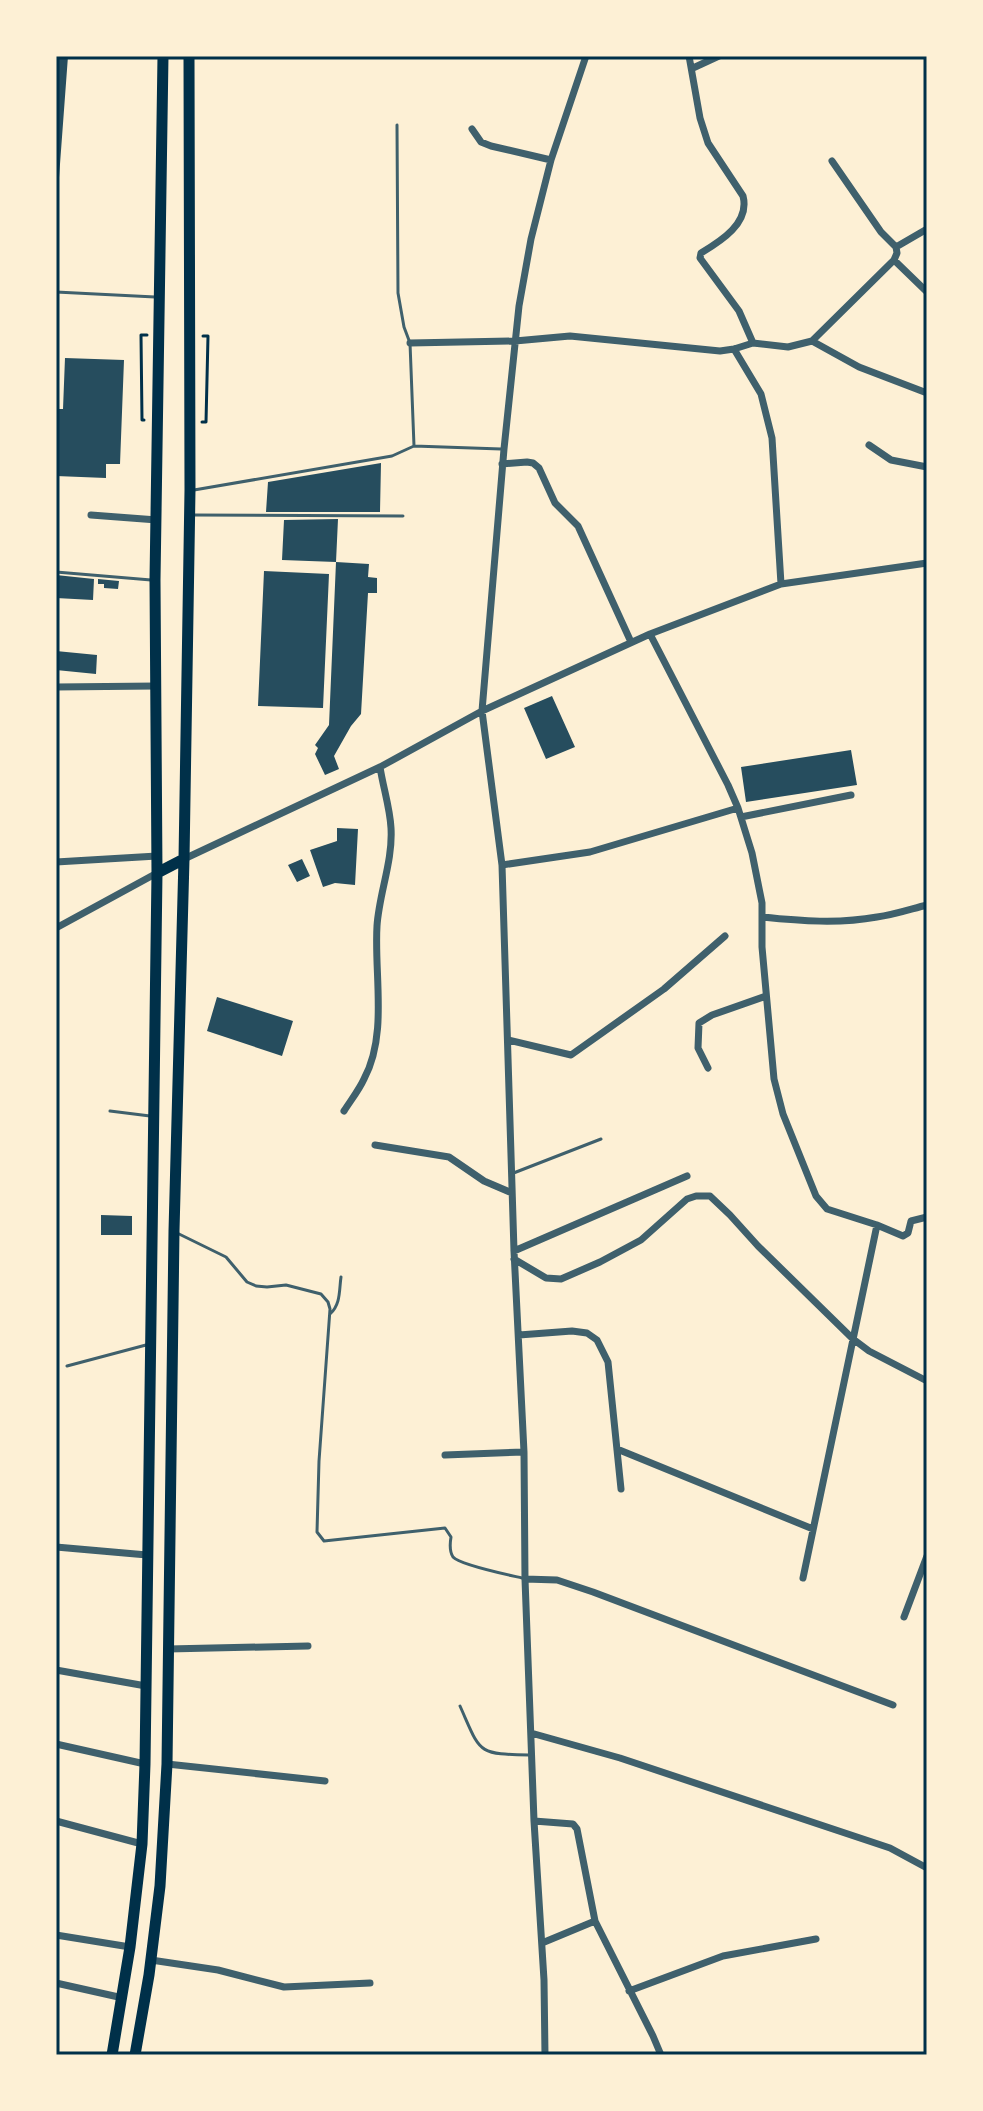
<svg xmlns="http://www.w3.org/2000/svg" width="983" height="2111" viewBox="0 0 983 2111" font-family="'Exo 2',sans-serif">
<rect width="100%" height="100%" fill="#fdf0d5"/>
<path fill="#264d5e" d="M 56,56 L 68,56 L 58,191 L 56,190 Z
M 65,358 L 124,360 L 120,464 L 106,464 L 106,478 L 56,476 L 56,409 L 63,409 Z
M 381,463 L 380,512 L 266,512 L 268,482 Z
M 338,519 L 336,562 L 369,564 L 368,577 L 377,578 L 377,593 L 368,593 L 361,714 L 351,726 L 334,756 L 339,769 L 325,775 L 315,754 L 318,748 L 315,745 L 329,725 L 336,562 L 282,560 L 284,520 Z
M 264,571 L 329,574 L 323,708 L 258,706 Z
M 56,575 L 94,579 L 93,600 L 56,598 Z
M 98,579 L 119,581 L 118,589 L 104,588 L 104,584 L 98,584 Z
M 56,651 L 97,655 L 96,674 L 56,670 Z
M 552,696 L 575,747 L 546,759 L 524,708 Z
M 851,750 L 857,785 L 746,802 L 741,767 Z
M 337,828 L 358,829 L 355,885 L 335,883 L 323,887 L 310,850 L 337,841 Z
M 302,859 L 310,876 L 297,882 L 288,865 Z
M 217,997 L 293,1021 L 282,1056 L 207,1031 Z
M 101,1215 L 132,1216 L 132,1235 L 101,1235 Z"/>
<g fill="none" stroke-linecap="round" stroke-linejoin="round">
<path stroke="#003049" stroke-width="3" d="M 144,420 L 142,420 L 141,335 L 147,335
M 202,422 L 206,422 L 208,336 L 203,336"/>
<path stroke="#3f606c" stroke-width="3" d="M 397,125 L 398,293 L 404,327 L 410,343 L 414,446
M 56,292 L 155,297
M 194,490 L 392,456 L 414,446 L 501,449
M 193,515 L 403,516
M 56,572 L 151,580
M 110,1111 L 150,1116
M 511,1174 L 601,1139
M 177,1233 L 226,1257 L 247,1282 L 256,1286 L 267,1287 L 286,1285 L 321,1294 L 328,1302 L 330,1309 L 319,1461 L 317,1532 L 324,1541 L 445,1528 L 451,1537 C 450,1543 449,1551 453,1557 C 460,1565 509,1575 522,1578
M 330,1314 C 341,1304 339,1290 341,1277
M 67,1366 L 146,1345
M 460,1706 C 481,1753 476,1754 529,1755"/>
<path stroke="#3f606c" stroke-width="7" d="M 689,56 L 700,118 L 708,143 L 743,196 C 750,223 721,241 701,253 L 700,258 L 739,311 L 753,343
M 693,68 L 719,56
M 472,129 L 481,142 L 491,146 L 551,160
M 896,247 L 927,229
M 894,260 L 927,292
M 812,341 L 894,260 L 897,253 L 896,247 L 881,232 L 832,161
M 410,343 L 515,341 L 570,336 L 720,351 L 734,349 L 753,343 L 788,347 L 812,341 L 859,367 L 927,393
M 734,349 L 761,394 L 772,438 L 781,584
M 869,445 L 891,460 L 927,467
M 502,464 L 527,462 L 533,463 L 539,468 L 555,503 L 578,526 L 631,642
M 91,515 L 157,520
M 650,634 L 728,785 L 738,808 L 752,853 L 762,903 L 762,947 L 774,1079 L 783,1114 L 816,1196 L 827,1209 L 877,1225 L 903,1236 L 908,1233 L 911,1221 L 927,1217
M 56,687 L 156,686
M 741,817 L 851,795
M 184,859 L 380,767 L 482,711 L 650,634 L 781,584 L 927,563
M 56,862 L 157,856
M 502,865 L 590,852 L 738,808
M 762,917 C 801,921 839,924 877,917 C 894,915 911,909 927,905
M 56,928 L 157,873
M 508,1040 L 571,1055 L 664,989 L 725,936
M 708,1068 L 698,1048 L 699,1023 L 712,1015 L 766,996
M 344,1111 C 351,1100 359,1090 364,1079 C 388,1035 374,974 377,926 C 379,894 393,861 391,828 C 390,808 383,787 380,767
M 375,1145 L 449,1157 L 484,1181 L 512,1193
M 514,1251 L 687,1176
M 514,1259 L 546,1278 L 561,1279 L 600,1262 L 641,1240 L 687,1199 L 696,1196 L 710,1196 L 730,1215 L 758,1246 L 853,1339 L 869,1351 L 927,1381
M 519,1335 L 572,1331 L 587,1333 L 597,1340 L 608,1362 L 621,1489
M 617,1449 L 813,1529
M 445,1455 L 524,1452
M 56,1547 L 147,1555
M 803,1578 L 877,1225
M 525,1579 L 557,1580 L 593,1592 L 893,1705
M 904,1617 L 927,1556
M 168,1649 L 308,1646
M 56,1670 L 146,1686
M 531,1733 L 620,1758 L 890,1848 L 927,1868
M 56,1744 L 145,1764
M 167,1764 L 325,1781
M 56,1821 L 142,1844
M 534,1821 L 573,1824 L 577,1829 L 595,1921 L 653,2036 L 661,2055
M 56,1935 L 130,1947
M 542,1943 L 595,1921
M 151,1960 L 218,1970 L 284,1987 L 370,1983
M 56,1983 L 123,1998
M 629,1991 L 723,1956 L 816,1939
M 545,2055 L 544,1980 L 534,1821 L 525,1579 L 524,1452 L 514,1251 L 502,865 L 482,711 L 504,449 L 519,306 L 531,239 L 551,160 L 586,56"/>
<path stroke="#003049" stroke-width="11" d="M 157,873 L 184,859
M 112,2055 L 130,1947 L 142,1844 L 145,1764 L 157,873 L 155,580 L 163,56
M 135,2055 L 149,1975 L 160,1886 L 167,1764 L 174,1231 L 184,859 L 190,490 L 189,56"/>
</g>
<rect width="983" height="2111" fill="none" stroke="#fdf0d5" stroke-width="116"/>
<rect x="58" y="58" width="867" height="1995" fill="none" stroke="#003049" stroke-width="3"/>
</svg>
